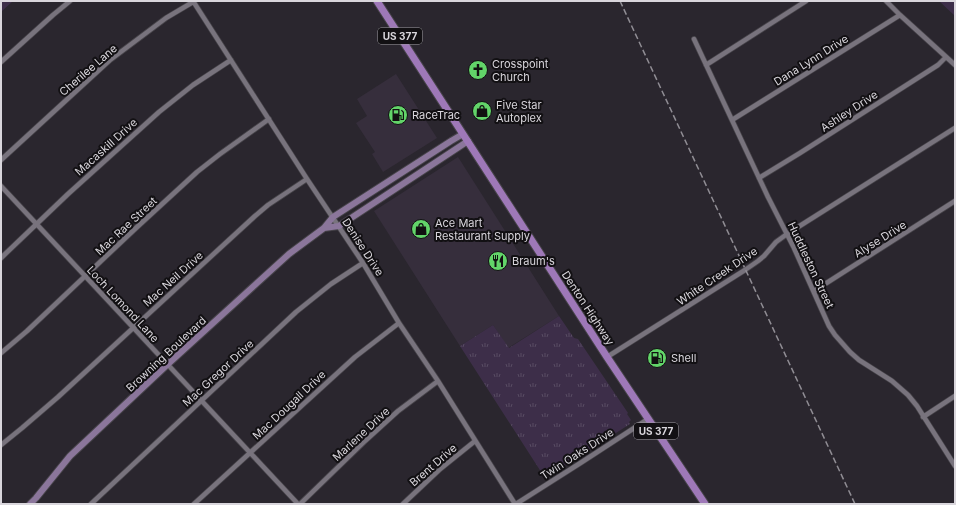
<svg xmlns="http://www.w3.org/2000/svg" width="956" height="505" viewBox="0 0 956 505" font-family="Inter,sans-serif">
<defs>
<pattern id="grass-tufts" width="24" height="20" patternUnits="userSpaceOnUse"><rect width="24" height="20" fill="#3d2e49"/><path d="M3 7l-1-3M5 7V3M7 7l1-3M15 17l-1-3M17 17v-4M19 17l1-3" fill="none" stroke="#584c63"/></pattern>
</defs>
<rect width="100%" height="100%" fill="#2a262e"/>
<path fill="#362e3c" d="M 396,74 L 437,138 L 383,172 L 372,154 L 375,152 L 356,123 L 367,116 L 357,99 Z
M 458,157 L 559,316 L 508,348 L 493,325 L 460,346 L 374,211 Z"/>
<path fill="url(#grass-tufts)" d="M 559,316 L 574,338 L 578,339 L 628,413 L 627,414 L 631,420 L 629,422 L 630,424 L 545,478 L 460,346 L 493,325 L 509,348 Z"/>
<path fill="#3d2e49" d="M 1,1 L 13,1 L 1,12 Z
M 939,1 L 955,1 L 955,16 Z"/>
<g fill="none" stroke-linecap="round" stroke-linejoin="round">
<defs>
<path id="street" d="M 193,1 L 307,179 L 363,263 L 399,323 L 438,381 L 515,504
M 886,1 L 900,15 L 955,65
M 694,39 L 768,197 L 794,248 L 829,326 L 835,335 L 850,352 L 859,360 L 892,381 L 908,395 L 917,406 L 955,466
M 1,62 L 53,15 L 70,1
M 706,65 L 806,1
M 732,120 L 900,15
M 1,160 L 110,60 L 166,18 L 193,2
M 759,178 L 800,153 L 938,65 L 946,57
M 1,186 L 298,504
M 1,258 L 68,194 L 159,112 L 193,85 L 231,60
M 814,291 L 955,201
M 1,353 L 27,331 L 136,228 L 197,172 L 220,154 L 269,119
M 607,357 L 745,270 L 758,261 L 764,256 L 776,242 L 787,234 L 955,128
M 923,417 L 955,396
M 1,445 L 22,428 L 58,397 L 255,216 L 268,205 L 307,179
M 91,504 L 296,312 L 331,284 L 363,263
M 194,504 L 355,357 L 399,323
M 300,504 L 365,441 L 398,411 L 438,381
M 403,504 L 439,470 L 475,441
M 516,504 L 582,462 L 648,419"/>
<path id="secondary" d="M 324,228 L 339,226 L 468,141
M 30,504 L 36,498 L 70,456 L 168,364 L 289,254 L 324,228 L 333,217 L 451,141 L 463,134"/>
<path id="primary" d="M 377,1 L 607,357 L 705,504"/>
</defs>
<use href="#street" stroke="#464349" stroke-width="6"/>
<use href="#secondary" stroke="#464349" stroke-width="8"/>
<use href="#primary" stroke="#464349" stroke-width="9"/>
<use href="#street" stroke="#78737d" stroke-width="4.5"/>
<use href="#secondary" stroke="#8b769b" stroke-width="6"/>
<use href="#primary" stroke="#9e78b8" stroke-width="7"/>
<path stroke="#908d94" stroke-width="1.5" stroke-dasharray="6 3" stroke-linecap="butt" d="M 620,1 L 855,504"/>
</g>
<defs>
<symbol id="church-disc" viewBox="-11 -11 22 22"><circle r="9.5" fill="#62d469" stroke="#121013"/><path d="M-1.2-6h2.4v3.5h3.3v2.4h-3.3V6h-2.4V-.1h-3.3v-2.4h3.3Z" fill="#111"/></symbol>
<symbol id="shop-disc" viewBox="-11 -11 22 22"><circle r="9.5" fill="#62d469" stroke="#121013"/><path d="M-5-2.5h2.3a2.7 3.5 0 0 1 5.4 0H5L5.5 6h-11ZM-1.5-2.5h3a1.5 2.3 0 0 0-3 0Z" fill="#111"/></symbol>
<symbol id="fuel-disc" viewBox="-11 -11 22 22"><circle r="9.5" fill="#62d469" stroke="#121013"/><path d="M-5.5-6h7V0h2V4h1.3V-2.5L3-4.5l.8-.8L6-3V5H2.5V1h-1V6h-7ZM-4.2-4.7v3.2H.2V-4.7Z" fill="#111"/></symbol>
<symbol id="restaurant-disc" viewBox="-11 -11 22 22"><circle r="9.5" fill="#62d469" stroke="#121013"/><path d="M-5-6h1v4h1v-4h1v4h1v-4h1v5L-1.5 .5V6h-2V.5L-5-1ZM5-6V6H3V1.5H1.5Q1.5-4 5-6Z" fill="#111"/></symbol>
</defs>
<g fill-rule="evenodd">
<use href="#church-disc" x="467" y="59" width="22" height="22"/>
<use href="#shop-disc" x="471" y="100" width="22" height="22"/>
<use href="#fuel-disc" x="387" y="104" width="22" height="22"/>
<use href="#shop-disc" x="410" y="218" width="22" height="22"/>
<use href="#restaurant-disc" x="487" y="250" width="22" height="22"/>
<use href="#fuel-disc" x="646" y="347" width="22" height="22"/>
</g>
<g text-anchor="middle" dominant-baseline="central" stroke-width="4" stroke-linejoin="round" paint-order="stroke">
<g fill="#121013" stroke="#9d9ba0" stroke-width="1">
<rect x="378" y="28" width="44" height="16" rx="3"/>
<rect x="634" y="423" width="44" height="16" rx="3"/>
</g>
<g font-size="10" font-weight="bold" fill="#d9d6dc">
<text x="400" y="36">US 377</text>
<text x="656" y="431">US 377</text>
</g>
<g font-size="11" fill="#d9d6dc" stroke="#121013">
<text transform="translate(811 60) rotate(-32)">Dana Lynn Drive</text>
<text transform="translate(88 70) rotate(-41)">Cherilee Lane</text>
<text transform="translate(849 111) rotate(-33)">Ashley Drive</text>
<text transform="translate(106 147) rotate(-42)">Macaskill Drive</text>
<text transform="translate(126 226) rotate(-43)">Mac Rae Street</text>
<text transform="translate(880 239) rotate(-32)">Alyse Drive</text>
<text transform="translate(363 247) rotate(57)">Denise Drive</text>
<text transform="translate(811 265) rotate(65)">Huddleston Street</text>
<text transform="translate(717 276) rotate(-34)">White Creek Drive</text>
<text transform="translate(173 279) rotate(-42)">Mac Neil Drive</text>
<text transform="translate(123 304) rotate(47)">Loch Lomond Lane</text>
<text transform="translate(588 308) rotate(57)">Denton Highway</text>
<text transform="translate(166 354) rotate(-43)">Browning Boulevard</text>
<text transform="translate(218 373) rotate(-43)">Mac Gregor Drive</text>
<text transform="translate(289 405) rotate(-43)">Mac Dougall Drive</text>
<text transform="translate(361 434) rotate(-43)">Marlene Drive</text>
<text transform="translate(577 454) rotate(-33)">Twin Oaks Drive</text>
<text transform="translate(433 465) rotate(-41)">Brent Drive</text>
</g>
<g font-size="11" fill="#d9d6dc" stroke="#121013" text-anchor="start">
<text x="492" y="64">Crosspoint<tspan x="492" dy="13">Church</tspan></text>
<text x="496" y="105">Five Star<tspan x="496" dy="13">Autoplex</tspan></text>
<text x="412" y="115">RaceTrac</text>
<text x="435" y="223">Ace Mart<tspan x="435" dy="13">Restaurant Supply</tspan></text>
<text x="512" y="261">Braum's</text>
<text x="671" y="358">Shell</text>
</g>
</g>
<rect width="956" height="505" fill="none" stroke="#d9d6dc" stroke-width="4"/>
</svg>
